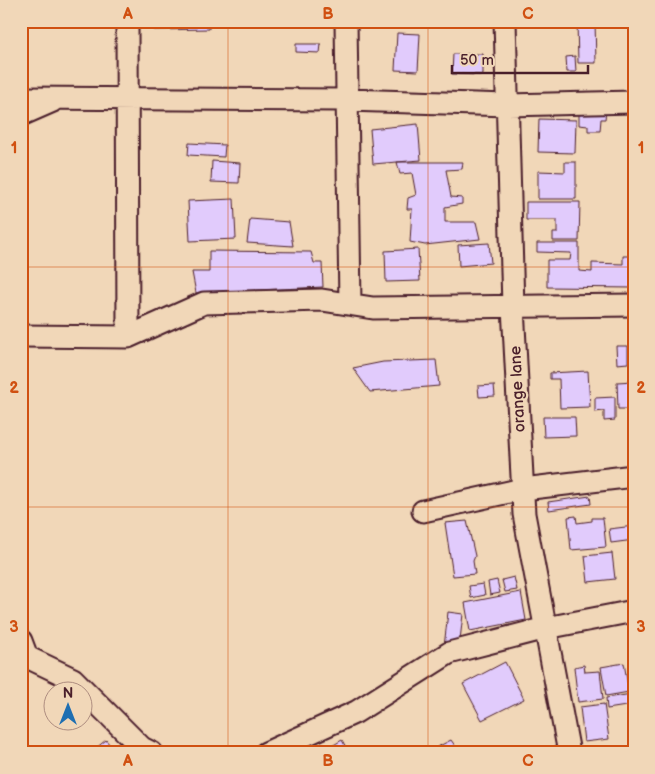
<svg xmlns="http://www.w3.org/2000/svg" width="655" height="774" viewBox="0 0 655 774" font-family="'Balsamiq Sans',sans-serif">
<rect width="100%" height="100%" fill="#f1d7b8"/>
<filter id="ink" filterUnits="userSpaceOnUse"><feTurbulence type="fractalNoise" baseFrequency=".02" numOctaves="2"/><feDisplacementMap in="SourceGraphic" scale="10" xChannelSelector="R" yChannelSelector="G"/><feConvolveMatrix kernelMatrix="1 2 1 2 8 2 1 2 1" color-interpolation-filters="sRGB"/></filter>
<g filter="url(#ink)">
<path fill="#e1cbfc" stroke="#4a1f2b" d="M 154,21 L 209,21 L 209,29 L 154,30 Z
M 381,21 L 419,21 L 420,24 L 381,26 Z
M 577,21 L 595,21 L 596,63 L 578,63 Z
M 397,33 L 420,34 L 418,71 L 395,70 Z
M 296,44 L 321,44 L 320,53 L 296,52 Z
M 453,54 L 483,54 L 483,75 L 452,74 Z
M 575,56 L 576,72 L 567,72 L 566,57 Z
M 579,110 L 606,111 L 605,119 L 601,119 L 600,131 L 588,131 L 588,126 L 579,125 Z
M 539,119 L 576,120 L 575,153 L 538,152 Z
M 418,124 L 421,160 L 373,164 L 370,129 Z
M 189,143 L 225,145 L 224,157 L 188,155 Z
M 212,161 L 240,163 L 239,183 L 211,182 Z
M 397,162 L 463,162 L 462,169 L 446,170 L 451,197 L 462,198 L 462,204 L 445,207 L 445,222 L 476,222 L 480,239 L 425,245 L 410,242 L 412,209 L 407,209 L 408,198 L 416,195 L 412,173 L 400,174 Z
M 565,162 L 576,162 L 576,199 L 538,199 L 538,171 L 565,172 Z
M 234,199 L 236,239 L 190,241 L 188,201 Z
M 526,202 L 580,202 L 579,241 L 553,241 L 553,233 L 557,233 L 557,220 L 526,220 Z
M 250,219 L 289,222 L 293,246 L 247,243 Z
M 489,243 L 491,263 L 459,266 L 458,245 Z
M 537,243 L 579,243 L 579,271 L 592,272 L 592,263 L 623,264 L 623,256 L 634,256 L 634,288 L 547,287 L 547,260 L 570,260 L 571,253 L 537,252 Z
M 418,249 L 420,281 L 386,282 L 385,251 Z
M 209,251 L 311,252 L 314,263 L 322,263 L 323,287 L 196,293 L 192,272 L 209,272 Z
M 616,346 L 628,346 L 628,363 L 617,364 Z
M 436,360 L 439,386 L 370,392 L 353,368 L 383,362 Z
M 588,371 L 590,407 L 560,408 L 559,379 L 550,379 L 550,373 Z
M 634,381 L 634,409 L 618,409 L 617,382 Z
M 494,385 L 495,396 L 479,397 L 478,386 Z
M 615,397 L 615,420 L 604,421 L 604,411 L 595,412 L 595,398 Z
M 543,417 L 575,417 L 576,436 L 544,437 Z
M 629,422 L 634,422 L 634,442 L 630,442 Z
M 590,496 L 591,504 L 549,510 L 548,502 Z
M 576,516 L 577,523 L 592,521 L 592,518 L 603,518 L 606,547 L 571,550 L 568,517 Z
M 467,521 L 475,556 L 473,561 L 475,574 L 453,576 L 445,523 Z
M 634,526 L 634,540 L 611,543 L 609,529 Z
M 612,553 L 615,579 L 588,582 L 585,556 Z
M 514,577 L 517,590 L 505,592 L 502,580 Z
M 497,580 L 500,593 L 490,595 L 488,582 Z
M 483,584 L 485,595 L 471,598 L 469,586 Z
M 521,592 L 526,620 L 470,631 L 465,603 Z
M 448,612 L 463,614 L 459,649 L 444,647 Z
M 505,662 L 524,699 L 482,720 L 463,684 Z
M 624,663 L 629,692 L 606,696 L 601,667 Z
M 584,665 L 585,672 L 600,671 L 603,699 L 578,702 L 574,667 Z
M 632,694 L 633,705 L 607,709 L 606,698 Z
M 604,704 L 609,739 L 584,742 L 580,707 Z
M 23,738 L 35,753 L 21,753 L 21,739 Z
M 106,740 L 116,753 L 90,753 Z
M 342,740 L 349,753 L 320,753 Z
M 451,740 L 460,753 L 426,753 Z
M 527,748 L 527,753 L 510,753 L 510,749 Z"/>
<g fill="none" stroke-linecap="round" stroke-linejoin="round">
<defs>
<path id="minor" d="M 127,21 L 128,337
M 346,21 L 350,304
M 505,21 L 513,307 L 524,514 L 569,753
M 21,98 L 347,100 L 508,105 L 634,102
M 21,115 L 53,101
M 21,336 L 128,337 L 204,303 L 322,300 L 373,308 L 634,305
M 423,511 L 523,489 L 634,476
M 21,641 L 27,657 L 73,679 L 142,748 L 152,753
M 266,753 L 356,712 L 449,653 L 546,628 L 634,611"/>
</defs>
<use href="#minor" stroke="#4a1f2b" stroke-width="25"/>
<use href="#minor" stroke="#f1d7b8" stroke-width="21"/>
</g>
</g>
<path fill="none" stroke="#d05011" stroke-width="1" stroke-opacity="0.55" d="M 228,21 L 228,753M 428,21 L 428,753M 21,267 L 634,267M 21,507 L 634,507"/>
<g text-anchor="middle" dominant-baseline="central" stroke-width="4.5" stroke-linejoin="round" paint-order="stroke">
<g font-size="16" fill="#4a1f2b" stroke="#f1d7b8">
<text transform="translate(518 389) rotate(-93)">orange lane</text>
</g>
</g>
<rect width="655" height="774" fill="none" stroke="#f1d7b8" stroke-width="55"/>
<g transform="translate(68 706)"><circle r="24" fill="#f1d7b8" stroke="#ae8d80"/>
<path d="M0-4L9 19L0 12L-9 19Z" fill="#1f6fb2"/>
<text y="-8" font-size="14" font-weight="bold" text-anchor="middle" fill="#4a1f2b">N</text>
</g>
<path d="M452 65v8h136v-8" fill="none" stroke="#4a1f2b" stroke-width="2.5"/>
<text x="460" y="65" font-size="15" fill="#4a1f2b" stroke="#f1d7b8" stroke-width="4" paint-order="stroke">50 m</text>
<rect x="28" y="28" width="600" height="718" fill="none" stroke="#d05011" stroke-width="2"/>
<g font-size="16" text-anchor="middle" font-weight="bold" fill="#d05011">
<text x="128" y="19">A</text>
<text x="328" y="19">B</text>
<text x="528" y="19">C</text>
<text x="14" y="153">1</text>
<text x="641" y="153">1</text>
<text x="14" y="393">2</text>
<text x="641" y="393">2</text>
<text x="14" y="632">3</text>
<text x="641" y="632">3</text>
<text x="128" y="766">A</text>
<text x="328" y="766">B</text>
<text x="528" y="766">C</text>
</g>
</svg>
